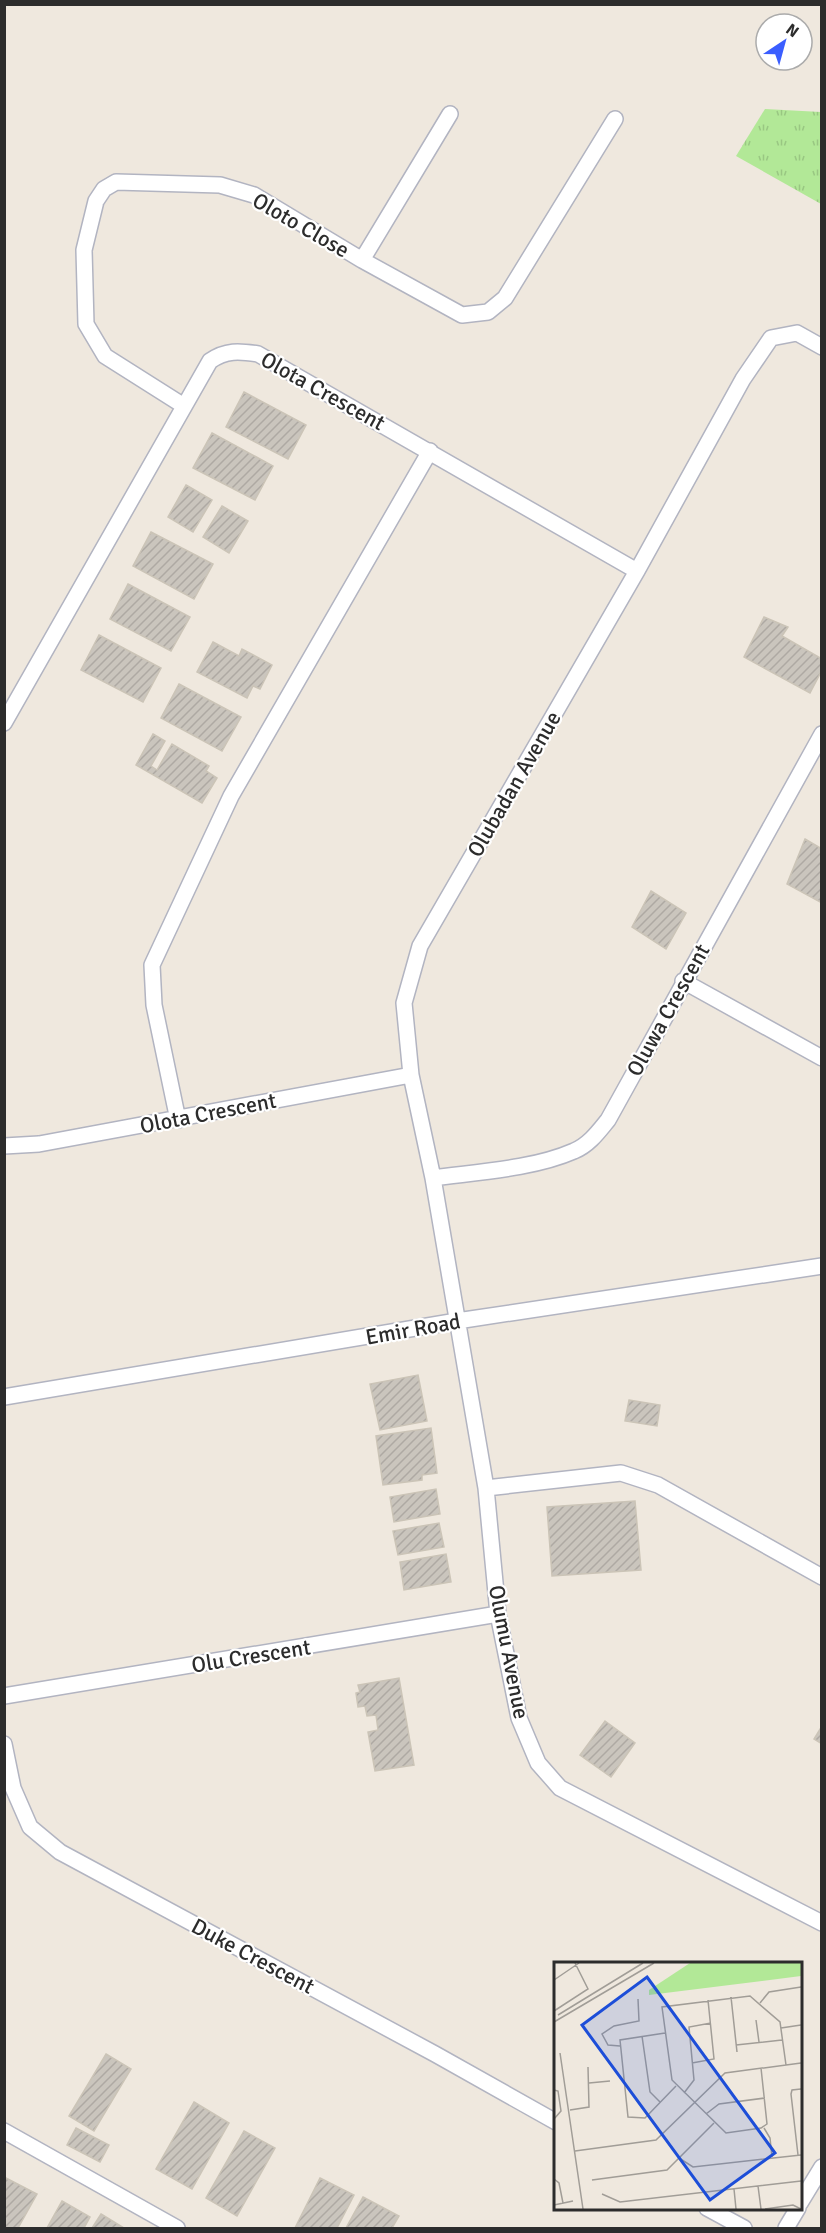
<svg xmlns="http://www.w3.org/2000/svg" width="826" height="2233" viewBox="0 0 826 2233" font-family="Signika,sans-serif">
<defs>
<pattern id="grass-tufts" width="24" height="20" patternUnits="userSpaceOnUse" patternTransform="scale(1.5)"><rect width="24" height="20" fill="#b2e897"/><path d="M3 7l-1-3M5 7V3M7 7l1-3M15 17l-1-3M17 17v-4M19 17l1-3" fill="none" stroke="#99c782"/></pattern>
<pattern id="building-hatch" width="6" height="6" patternUnits="userSpaceOnUse" patternTransform="scale(1.5)"><rect width="6" height="6" fill="#cac5bd"/><path d="M-1 1l2-2M0 6l6-6M5 7l2-2" fill="none" stroke="#aea9a3"/></pattern>
</defs>
<rect width="100%" height="100%" fill="#efe8de"/>
<path fill="url(#grass-tufts)" d="M 765,109 L 821,112 L 821,204 L 736,156 Z"/>
<path fill="url(#building-hatch)" stroke="#cbc4b7" stroke-width="1.5" d="M 244,392 L 306,425 L 288,459 L 226,427 Z
M 212,433 L 273,466 L 255,500 L 193,468 Z
M 186,485 L 212,500 L 193,532 L 168,517 Z
M 222,506 L 248,521 L 229,553 L 203,537 Z
M 151,532 L 213,564 L 194,599 L 133,566 Z
M 128,584 L 190,617 L 171,651 L 110,619 Z
M 764,617 L 788,627 L 782,636 L 822,659 L 822,670 L 810,693 L 744,657 Z
M 99,635 L 161,668 L 143,702 L 81,670 Z
M 213,642 L 239,656 L 242,649 L 272,665 L 260,689 L 253,686 L 247,698 L 197,672 Z
M 179,684 L 241,717 L 222,751 L 161,718 Z
M 153,734 L 165,741 L 151,766 L 157,770 L 172,744 L 209,766 L 206,771 L 217,778 L 202,803 L 136,765 Z
M 805,839 L 822,849 L 822,903 L 787,884 Z
M 651,891 L 686,913 L 666,949 L 632,927 Z
M 418,1375 L 427,1421 L 380,1430 L 370,1384 Z
M 629,1400 L 660,1405 L 657,1426 L 625,1421 Z
M 431,1428 L 437,1473 L 422,1475 L 422,1480 L 383,1485 L 376,1436 Z
M 436,1489 L 440,1514 L 394,1522 L 390,1497 Z
M 635,1501 L 641,1570 L 552,1576 L 547,1507 Z
M 439,1523 L 444,1547 L 398,1555 L 393,1531 Z
M 446,1554 L 451,1582 L 404,1590 L 400,1562 Z
M 399,1678 L 414,1765 L 375,1771 L 368,1732 L 378,1730 L 376,1715 L 367,1716 L 365,1706 L 358,1707 L 356,1693 L 360,1692 L 358,1685 Z
M 605,1721 L 635,1743 L 611,1777 L 580,1755 Z
M 822,1726 L 822,1744 L 814,1739 Z
M 106,2054 L 131,2069 L 94,2131 L 69,2116 Z
M 194,2102 L 229,2123 L 192,2189 L 156,2169 Z
M 76,2128 L 109,2145 L 100,2162 L 67,2145 Z
M 244,2131 L 275,2148 L 237,2216 L 206,2198 Z
M 4,2177 L 37,2194 L 18,2228 L 4,2228 Z
M 320,2178 L 354,2195 L 337,2228 L 295,2228 Z
M 363,2197 L 399,2216 L 392,2228 L 346,2228 Z
M 62,2201 L 90,2217 L 84,2228 L 47,2228 Z
M 101,2214 L 124,2228 L 92,2228 Z"/>
<g fill="none" stroke-linecap="round" stroke-linejoin="round">
<defs>
<path id="minor" d="M 362,260 L 450,114
M 822,347 L 797,333 L 771,338 L 743,379 L 637,571 L 420,946 L 404,1003 L 411,1075 L 433,1178 L 486,1488 L 498,1614 L 519,1718 L 538,1763 L 560,1788 L 822,1923
M 184,406 L 105,356 L 86,324 L 84,250 L 96,201 L 104,189 L 116,182 L 220,185 L 254,195 L 362,260 L 462,315 L 488,312 L 505,298 L 615,119
M 4,723 L 210,361 C 226,350 239,351 258,354 L 637,571
M 683,981 L 822,1058
M 178,1120 L 154,1005 L 152,965 L 231,796 L 430,451
M 4,1146 L 39,1144 L 411,1075
M 433,1178 C 477,1172 533,1169 574,1151 C 589,1145 599,1131 608,1120 L 822,734
M 4,1397 L 457,1321 L 822,1266
M 486,1488 L 621,1473 L 658,1485 L 822,1577
M 4,1696 L 498,1614
M 4,1744 L 13,1788 L 30,1827 L 60,1852 L 435,2054 L 556,2122
M 4,2131 L 177,2228
M 800,2203 L 822,2167
M 707,2208 L 744,2228
M 786,2228 L 798,2208"/>
</defs>
<use href="#minor" stroke="#b2b4c1" stroke-width="18"/>
<use href="#minor" stroke="#fff" stroke-width="15"/>
</g>
<g text-anchor="middle" dominant-baseline="central" stroke-width="4.5" stroke-linejoin="round" paint-order="stroke">
<g font-size="22" fill="#2c2c2c" stroke="#fff">
<text transform="translate(301 225) rotate(30)">Oloto Close</text>
<text transform="translate(323 391) rotate(29)">Olota Crescent</text>
<text transform="translate(514 784) rotate(-60)">Olubadan Avenue</text>
<text transform="translate(668 1010) rotate(-61)">Oluwa Crescent</text>
<text transform="translate(208 1113) rotate(-11)">Olota Crescent</text>
<text transform="translate(413 1329) rotate(-10)">Emir Road</text>
<text transform="translate(509 1652) rotate(79)">Olumu Avenue</text>
<text transform="translate(251 1656) rotate(-9)">Olu Crescent</text>
<text transform="translate(253 1956) rotate(28)">Duke Crescent</text>
</g>
</g>
<g transform="translate(554 1962)">
<rect width="248" height="248" fill="#efe8de"/>
<path d="M 136,1 L 247,1 L 247,14 L 95,33 L 95,28 Z" fill="#b2e897"/>
<path fill="none" stroke="#a19d97" stroke-width="1.5" d="M 0,18 L 25,1M 177,35 L 183,90M 206,41 L 215,30 L 247,25M 0,49 L 34,27 L 21,1M 4,53 L 89,1M 202,58 L 205,80M 0,60 L 100,1M 227,66 L 247,63M 111,71 L 66,78 L 74,155 L 91,156 L 122,124M 88,74 L 96,130 L 106,140M 182,83 L 228,78M 66,84 L 54,83 L 48,72 L 60,64 L 85,59 L 84,37M 6,91 L 29,247M 138,101 L 160,97 L 154,38M 207,106 L 213,162 L 207,166 L 172,171 L 118,118 L 108,45 L 196,34 L 226,60 L 232,103M 35,121 L 56,119M 0,128 L 4,129 L 7,149 L 0,157M 130,131 L 140,118 L 135,65 L 157,61M 16,148 L 35,145 L 34,105M 152,152 L 165,142 L 211,136M 210,166 L 216,176 L 218,195M 21,189 L 102,178 L 171,111 L 247,101M 244,193 L 237,132 L 238,128 L 247,127M 125,196 L 139,205 L 247,193M 0,217 L 5,221 L 9,241M 38,218 L 113,208 L 160,161M 204,224 L 207,247M 180,227 L 182,247M 48,232 L 66,240 L 247,219M 0,243 L 19,239M 211,247 L 239,243 L 247,247"/>
<path fill="#1d4ed8" fill-opacity="0.15" stroke="#1d4ed8" stroke-width="3" d="M 93,15 L 221,191 L 156,238 L 28,63 Z"/>
<rect width="248" height="248" fill="none" stroke="#2c2c2c" stroke-width="3"/>
</g>
<rect width="826" height="2233" fill="none" stroke="#2c2c2c" stroke-width="12"/>
<g transform="translate(784 42) rotate(36)"><circle r="28" fill="#ffffff" stroke="#ababab" stroke-width="1.5"/>
<path d="M0-4.5L10 22L0 15L-10 22Z" fill="#3b5eff"/>
<text y="-9" font-size="16" font-weight="bold" text-anchor="middle" fill="#2c2c2c">N</text>
</g>
</svg>
